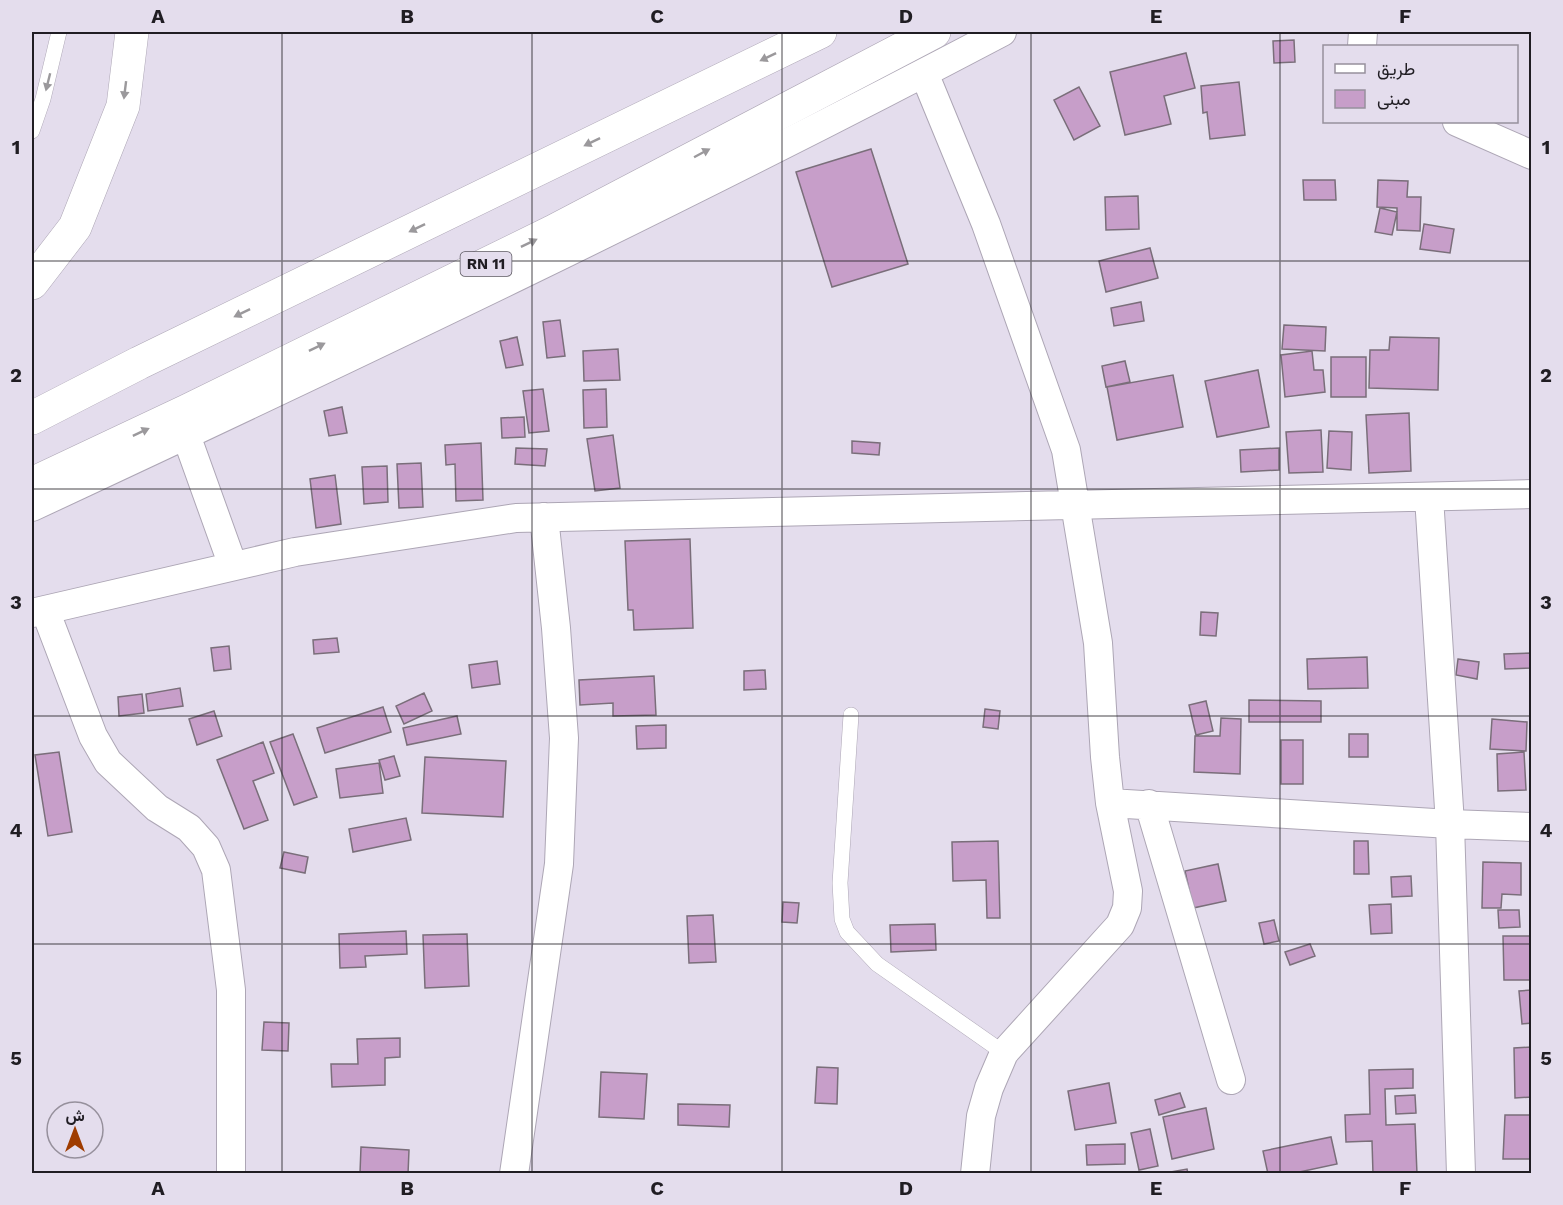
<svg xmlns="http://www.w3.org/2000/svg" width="1563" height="1205" viewBox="0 0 1563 1205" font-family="'Work Sans',Vazirmatn,sans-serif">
<rect width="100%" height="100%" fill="#e4dded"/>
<path fill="#c79ec9" stroke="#7a6e7a" stroke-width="1.5" d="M 1294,40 L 1295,62 L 1274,63 L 1273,41 Z
M 1186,53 L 1195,88 L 1164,96 L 1171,124 L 1125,135 L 1110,72 Z
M 1239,82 L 1245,135 L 1210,139 L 1207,112 L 1203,113 L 1201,86 Z
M 1079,87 L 1100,126 L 1074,140 L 1054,100 Z
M 871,149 L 908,264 L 832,287 L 796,172 Z
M 1303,180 L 1335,180 L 1336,200 L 1304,200 Z
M 1378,180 L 1408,181 L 1407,197 L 1421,197 L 1420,231 L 1397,230 L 1397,208 L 1377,207 Z
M 1138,196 L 1139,229 L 1106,230 L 1105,197 Z
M 1380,208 L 1397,212 L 1392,235 L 1375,232 Z
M 1424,224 L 1454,229 L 1450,253 L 1420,249 Z
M 1150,248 L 1158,278 L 1106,292 L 1099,261 Z
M 1141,302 L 1144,321 L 1114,326 L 1111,308 Z
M 560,320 L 565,356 L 547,358 L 543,322 Z
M 1284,325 L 1326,327 L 1325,351 L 1282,349 Z
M 517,337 L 523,365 L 506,368 L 500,341 Z
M 1390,337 L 1439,338 L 1438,390 L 1369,388 L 1370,350 L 1389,350 Z
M 618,349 L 620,380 L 584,381 L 583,351 Z
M 1312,351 L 1314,370 L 1323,370 L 1325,392 L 1285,397 L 1281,355 Z
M 1331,357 L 1366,357 L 1366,397 L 1331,397 Z
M 1125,361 L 1130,382 L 1106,387 L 1102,366 Z
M 1258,370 L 1269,427 L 1217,437 L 1205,381 Z
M 1173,375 L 1183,427 L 1117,440 L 1107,387 Z
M 543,389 L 549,431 L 529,433 L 523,391 Z
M 606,389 L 607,427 L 584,428 L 583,390 Z
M 342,407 L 347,433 L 329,436 L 324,411 Z
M 1409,413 L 1411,471 L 1369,473 L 1366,415 Z
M 524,417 L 525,437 L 502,438 L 501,418 Z
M 1321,430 L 1323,472 L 1289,473 L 1286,432 Z
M 1329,431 L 1352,432 L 1351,470 L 1327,468 Z
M 613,435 L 620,488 L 595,491 L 587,439 Z
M 852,441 L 880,443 L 879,455 L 852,453 Z
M 481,443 L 483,500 L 456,501 L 455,464 L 446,465 L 445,445 Z
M 516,448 L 547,449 L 545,466 L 515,464 Z
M 1279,448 L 1279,470 L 1241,472 L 1240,450 Z
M 421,463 L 423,507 L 399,508 L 397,464 Z
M 387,466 L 388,502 L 364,504 L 362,467 Z
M 335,475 L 341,524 L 316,528 L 310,479 Z
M 690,539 L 693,628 L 634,630 L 633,610 L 628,610 L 625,541 Z
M 1201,612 L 1218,613 L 1216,636 L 1200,635 Z
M 337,638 L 339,652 L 314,654 L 313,640 Z
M 229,646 L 231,669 L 214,671 L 211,648 Z
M 1531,653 L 1531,668 L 1505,669 L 1504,654 Z
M 1367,657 L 1368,688 L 1308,689 L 1307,659 Z
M 1458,659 L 1479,662 L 1477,679 L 1456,675 Z
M 497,661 L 500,684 L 472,688 L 469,665 Z
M 765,670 L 766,689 L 744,690 L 744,671 Z
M 654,676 L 656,715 L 613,716 L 613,703 L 580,705 L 579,680 Z
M 180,688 L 183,706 L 148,711 L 146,694 Z
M 424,693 L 432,711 L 404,724 L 396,706 Z
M 142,694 L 144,713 L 119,716 L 118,697 Z
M 1249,700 L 1321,701 L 1321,722 L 1249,722 Z
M 1206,701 L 1213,731 L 1196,735 L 1189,705 Z
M 383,707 L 391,732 L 325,753 L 317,728 Z
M 985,709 L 1000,711 L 998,729 L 983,727 Z
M 214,711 L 222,736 L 197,745 L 189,719 Z
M 457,716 L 461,734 L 407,745 L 403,728 Z
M 1221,718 L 1241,719 L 1240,774 L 1194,772 L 1195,736 L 1220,736 Z
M 1492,719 L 1527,722 L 1526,751 L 1490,749 Z
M 666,725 L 666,748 L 637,749 L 636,726 Z
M 293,734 L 317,797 L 294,805 L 270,742 Z
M 1349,734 L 1368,734 L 1368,757 L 1349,757 Z
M 1281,740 L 1303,740 L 1303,784 L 1281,784 Z
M 263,742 L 274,773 L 253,781 L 268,820 L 244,829 L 217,760 Z
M 59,752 L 72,832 L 48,836 L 35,755 Z
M 1524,752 L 1526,790 L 1498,791 L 1497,754 Z
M 394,756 L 400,776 L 385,780 L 379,760 Z
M 425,757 L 506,761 L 503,817 L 422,813 Z
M 379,763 L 383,793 L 340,798 L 336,769 Z
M 406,818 L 411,840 L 353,852 L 349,829 Z
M 998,841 L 1000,918 L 987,918 L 986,880 L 953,881 L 952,842 Z
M 1354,841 L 1368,841 L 1369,874 L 1354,874 Z
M 284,852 L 308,857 L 305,873 L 280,868 Z
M 1483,862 L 1521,863 L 1521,895 L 1502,894 L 1501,908 L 1482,908 Z
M 1218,864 L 1226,901 L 1193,908 L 1185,871 Z
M 1411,876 L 1412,896 L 1392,897 L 1391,877 Z
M 783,902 L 799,903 L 797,923 L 782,922 Z
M 1391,904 L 1392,933 L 1371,934 L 1369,905 Z
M 1498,910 L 1519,910 L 1520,927 L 1499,928 Z
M 713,915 L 716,962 L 689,963 L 687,916 Z
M 1274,920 L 1279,941 L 1264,944 L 1259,923 Z
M 935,924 L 936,950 L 891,952 L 890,925 Z
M 406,931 L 407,954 L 365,956 L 366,967 L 340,968 L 339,934 Z
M 467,934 L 469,986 L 425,988 L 423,935 Z
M 1503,936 L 1532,936 L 1532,980 L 1504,980 Z
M 1310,944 L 1315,956 L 1290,965 L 1285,952 Z
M 1532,990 L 1532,1023 L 1522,1024 L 1519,991 Z
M 264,1022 L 289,1023 L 288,1051 L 262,1050 Z
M 400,1038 L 400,1057 L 385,1058 L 385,1085 L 332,1087 L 331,1064 L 358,1064 L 357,1039 Z
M 1531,1047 L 1532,1097 L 1515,1098 L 1514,1048 Z
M 817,1067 L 838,1068 L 837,1104 L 815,1103 Z
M 1413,1069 L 1413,1088 L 1385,1089 L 1386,1125 L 1415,1124 L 1417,1174 L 1373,1174 L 1372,1141 L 1346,1142 L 1345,1115 L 1370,1114 L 1369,1070 Z
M 601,1072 L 647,1074 L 644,1119 L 599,1117 Z
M 1109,1083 L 1116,1123 L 1075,1130 L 1068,1091 Z
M 1180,1093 L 1185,1107 L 1159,1115 L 1155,1100 Z
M 1415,1095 L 1416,1113 L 1396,1114 L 1395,1096 Z
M 678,1104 L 730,1105 L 729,1127 L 678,1125 Z
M 1206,1108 L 1214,1149 L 1172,1159 L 1163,1117 Z
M 1505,1115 L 1532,1115 L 1532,1159 L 1503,1159 Z
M 1150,1129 L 1158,1166 L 1139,1170 L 1131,1133 Z
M 1331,1137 L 1337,1164 L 1290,1174 L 1268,1174 L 1263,1151 Z
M 1125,1144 L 1125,1164 L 1087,1165 L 1086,1145 Z
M 361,1147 L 409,1150 L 408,1174 L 360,1173 Z
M 1187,1169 L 1188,1174 L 1166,1174 L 1165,1173 Z"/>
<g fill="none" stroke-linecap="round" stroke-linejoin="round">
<defs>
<path id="service" d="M 32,131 L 43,99 L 59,32
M 851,715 L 840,883 L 842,919 L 847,932 L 877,964 L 1004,1053"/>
<path id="minor" d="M 1362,46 L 1363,32
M 924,73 L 986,224 L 1066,450 L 1098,643 L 1105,757 L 1110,803 L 1128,891 L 1127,908 L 1120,925 L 1004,1053 L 989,1088 L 981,1116 L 975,1174
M 1457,122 L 1532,155
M 186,435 L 233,566
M 1429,497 L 1450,824 L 1461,1174
M 32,507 C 358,355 683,200 1002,32
M 45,610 L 93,736 L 108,762 L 157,808 L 189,828 L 206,847 L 216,870 L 231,990 L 231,1174
M 32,613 L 295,552 L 516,518 L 1532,494
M 1110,803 L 1450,824 L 1532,827
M 1149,804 L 1231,1080
M 514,1174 L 559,864 L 564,738 L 556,628 L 544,517"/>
<path id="trunk" d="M 32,283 L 75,227 L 123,106 L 132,32
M 32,418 L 139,363 L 820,32
M 32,484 L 187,411 L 552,232 L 934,32"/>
</defs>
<use href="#service" stroke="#ada6b5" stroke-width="16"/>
<use href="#minor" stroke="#ada6b5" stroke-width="30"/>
<use href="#trunk" stroke="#ada6b5" stroke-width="34"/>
<use href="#service" stroke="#fff" stroke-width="15"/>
<use href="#minor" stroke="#fff" stroke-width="28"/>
<use href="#trunk" stroke="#fff" stroke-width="33"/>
</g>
<defs><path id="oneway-solid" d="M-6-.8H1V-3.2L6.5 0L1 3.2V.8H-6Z" transform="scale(1.5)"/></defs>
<g fill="#9b999c">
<use href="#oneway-solid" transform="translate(768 57) rotate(154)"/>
<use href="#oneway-solid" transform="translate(48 82) rotate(104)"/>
<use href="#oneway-solid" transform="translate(125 90) rotate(97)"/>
<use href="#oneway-solid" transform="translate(592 142) rotate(154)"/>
<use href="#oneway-solid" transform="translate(702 153) rotate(-28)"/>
<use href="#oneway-solid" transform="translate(417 228) rotate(154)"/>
<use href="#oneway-solid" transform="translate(529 243) rotate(-26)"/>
<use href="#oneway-solid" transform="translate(242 313) rotate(154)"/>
<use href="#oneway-solid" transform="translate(317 347) rotate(-26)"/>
<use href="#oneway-solid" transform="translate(141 432) rotate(-25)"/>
</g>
<path fill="none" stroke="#201d23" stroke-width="1.5" stroke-opacity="0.55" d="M 282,32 L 282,1174M 532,32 L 532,1174M 782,32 L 782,1174M 1031,32 L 1031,1174M 1280,32 L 1280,1174M 32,261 L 1532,261M 32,489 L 1532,489M 32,716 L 1532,716M 32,944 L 1532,944"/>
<g text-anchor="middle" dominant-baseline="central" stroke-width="6" stroke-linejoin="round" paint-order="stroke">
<rect fill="#e4dded" stroke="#5b5760" stroke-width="1.5" x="460.5" y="252" width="51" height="24" rx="4.5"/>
<g font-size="15" font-weight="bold" fill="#201d23">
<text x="486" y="264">RN 11</text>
</g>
</g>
<rect width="1563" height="1205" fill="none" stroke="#e4dded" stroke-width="66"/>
<rect x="1323" y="45" width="195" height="78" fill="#e4dded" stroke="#96909c" stroke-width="1.5"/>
<rect x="1335" y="64" width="30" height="9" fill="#ffffff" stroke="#96909c" stroke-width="1.5"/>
<text x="1377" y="75" font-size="18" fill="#201d23">طريق</text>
<rect x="1335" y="90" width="30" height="18" fill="#c79ec9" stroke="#96909c" stroke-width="1.5"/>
<text x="1377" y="105" font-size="18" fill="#201d23">مبنى</text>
<g transform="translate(75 1130)"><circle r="28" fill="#e4dded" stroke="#96909c" stroke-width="1.5"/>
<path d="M0-4.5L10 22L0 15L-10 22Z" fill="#9f3c00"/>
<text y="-9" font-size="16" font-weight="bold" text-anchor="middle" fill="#201d23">ش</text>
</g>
<rect x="33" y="33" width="1497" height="1139" fill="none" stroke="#201d23" stroke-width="2"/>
<g font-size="20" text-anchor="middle" font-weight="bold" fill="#201d23">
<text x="158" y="23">A</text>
<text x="407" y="23">B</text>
<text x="657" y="23">C</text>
<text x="906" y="23">D</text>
<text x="1156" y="23">E</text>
<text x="1405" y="23">F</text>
<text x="16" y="154">1</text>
<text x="1546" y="154">1</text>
<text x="16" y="382">2</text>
<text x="1546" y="382">2</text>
<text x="16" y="609">3</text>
<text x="1546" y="609">3</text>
<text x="16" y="837">4</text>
<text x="1546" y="837">4</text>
<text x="16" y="1065">5</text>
<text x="1546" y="1065">5</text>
<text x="158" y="1195">A</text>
<text x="407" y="1195">B</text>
<text x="657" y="1195">C</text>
<text x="906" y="1195">D</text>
<text x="1156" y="1195">E</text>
<text x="1405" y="1195">F</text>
</g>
</svg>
